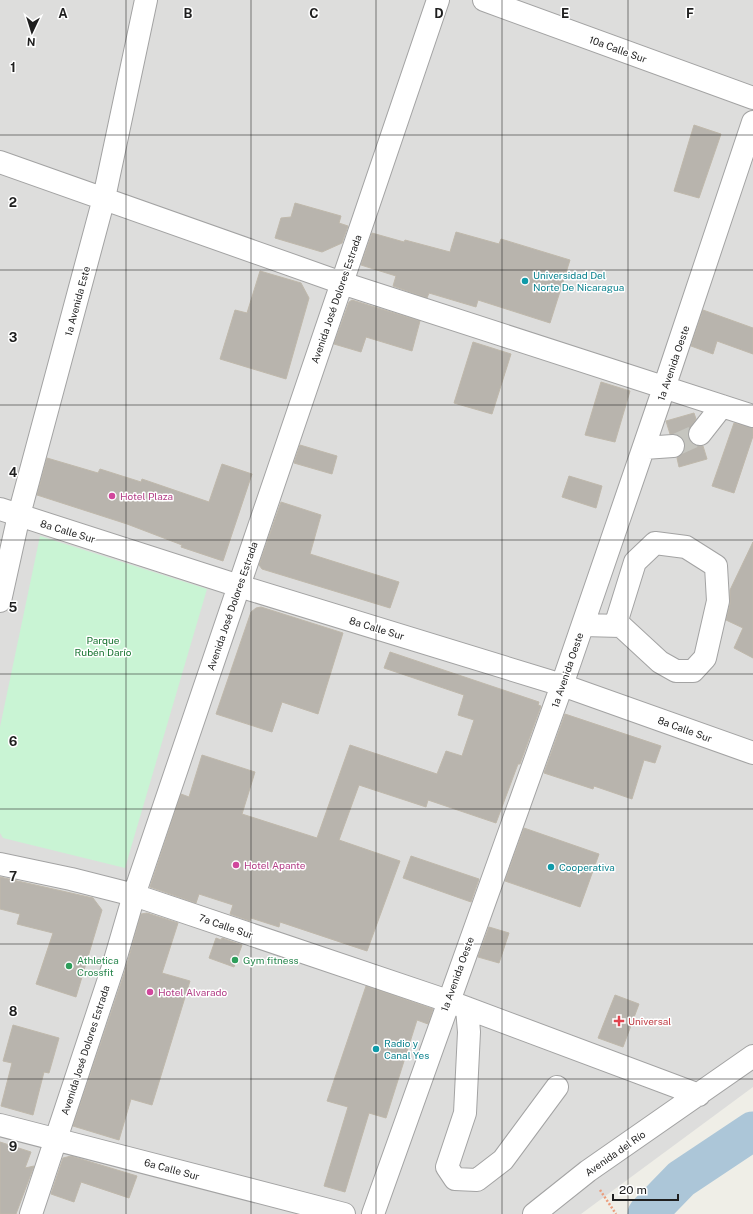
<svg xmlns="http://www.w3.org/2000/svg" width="753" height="1214" viewBox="0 0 753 1214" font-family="'Public Sans',sans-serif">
<rect width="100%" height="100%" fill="#efeee7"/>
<path fill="#dddddc" d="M 0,0 L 753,0 L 753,1087 L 581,1214 L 0,1214 Z"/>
<path fill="#c9f4d4" d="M 40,536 L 207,589 L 125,868 L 3,838 L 0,833 L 0,727 Z"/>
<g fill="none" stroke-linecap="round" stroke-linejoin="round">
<path stroke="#acc6d8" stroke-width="39" d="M 647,1214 L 681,1179 L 753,1131"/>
</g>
<path fill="#b8b4ad" stroke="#bfb8ab" d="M 694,125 L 721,134 L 699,198 L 674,191 Z
M 295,203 L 341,216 L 339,223 L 348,226 L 342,243 L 322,252 L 275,238 L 281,218 L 291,217 Z
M 456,232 L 499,244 L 501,239 L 570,260 L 550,323 L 478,300 L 476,307 L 429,293 L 427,298 L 393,286 L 396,276 L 361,265 L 372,233 L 404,242 L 405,240 L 450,252 Z
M 260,271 L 301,283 L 309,298 L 286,379 L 220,359 L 235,310 L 247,313 Z
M 352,300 L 420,321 L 412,351 L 366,337 L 361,352 L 334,344 L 349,302 Z
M 703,310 L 753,328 L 753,354 L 717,341 L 713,354 L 691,346 Z
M 473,342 L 511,354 L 492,414 L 454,403 Z
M 601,382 L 630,391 L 615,442 L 585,435 Z
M 694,413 L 696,419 L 688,432 L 688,438 L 693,444 L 703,446 L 707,459 L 679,467 L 677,458 L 684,452 L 685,445 L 683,439 L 679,435 L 670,434 L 666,421 Z
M 734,423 L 753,428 L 753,436 L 734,493 L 712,486 Z
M 300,445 L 337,456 L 332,474 L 294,463 Z
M 47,458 L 98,473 L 100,469 L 141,482 L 142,479 L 209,502 L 222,464 L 252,474 L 223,561 L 181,547 L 182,545 L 127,524 L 37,495 Z
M 569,476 L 602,486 L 596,508 L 562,497 Z
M 281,502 L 321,515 L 310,554 L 399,582 L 390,608 L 262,569 L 259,565 Z
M 753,542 L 753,658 L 734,648 L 743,628 L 726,620 L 730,604 L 730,590 Z
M 261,607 L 343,633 L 318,714 L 282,702 L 272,732 L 216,714 L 251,612 L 256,608 Z
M 390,652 L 539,702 L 538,705 L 541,706 L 520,764 L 518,764 L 496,823 L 428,800 L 426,807 L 359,785 L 339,840 L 400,861 L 367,951 L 280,922 L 279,927 L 251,918 L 250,921 L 230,914 L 233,905 L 199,894 L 196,903 L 150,887 L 181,794 L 189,797 L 202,755 L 255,772 L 242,814 L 317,838 L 350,745 L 437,774 L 446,751 L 462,756 L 474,720 L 458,715 L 464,695 L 384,668 Z
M 565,714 L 661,746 L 655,763 L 644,760 L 632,799 L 594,786 L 593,789 L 544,773 Z
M 524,828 L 599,854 L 580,907 L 505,881 Z
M 411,856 L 479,879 L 471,902 L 403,878 Z
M 0,877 L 93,898 L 102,910 L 76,997 L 36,984 L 53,933 L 17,924 L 20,914 L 0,909 Z
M 147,913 L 178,923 L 162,973 L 190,981 L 152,1105 L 131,1099 L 119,1140 L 73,1126 L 125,971 L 141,914 Z
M 489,927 L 509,933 L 499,963 L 478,957 Z
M 216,938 L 221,940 L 222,938 L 242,945 L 234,967 L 209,958 Z
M 366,986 L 433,1009 L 428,1024 L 417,1020 L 386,1118 L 369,1113 L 345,1192 L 324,1186 L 348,1107 L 327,1101 Z
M 615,995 L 639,1004 L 623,1047 L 598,1038 Z
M 13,1025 L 59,1038 L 49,1073 L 44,1072 L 33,1115 L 1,1106 L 12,1063 L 3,1061 Z
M 0,1142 L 31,1152 L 25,1168 L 34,1166 L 16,1214 L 0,1214 Z
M 71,1156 L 137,1176 L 129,1198 L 81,1182 L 74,1202 L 51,1194 L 63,1158 Z"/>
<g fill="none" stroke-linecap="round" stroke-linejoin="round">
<path stroke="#c5c5bf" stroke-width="22" stroke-dasharray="22 11" stroke-linecap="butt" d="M 673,446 L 700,434"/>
<defs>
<path id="minor" d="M 484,0 L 753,98
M 0,162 L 342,283 L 753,416
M 700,434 L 722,406
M 644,448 L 673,446
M 0,509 L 239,586 L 562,685 L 753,753
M 0,601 L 19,515 L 104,198 L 146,0
M 583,625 L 621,626 L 660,662 L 676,671 L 693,671 L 705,658 L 718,601 L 716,566 L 686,547 L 655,543 L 635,562 L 617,620 L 621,626
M 0,864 L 71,879 L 134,895 L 448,1001 L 699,1095
M 467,1008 L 469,1032 L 465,1113 L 447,1167 L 455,1179 L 477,1180 L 503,1160 L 557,1087
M 0,1125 L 344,1214
M 31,1214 L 113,967 L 134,895 L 438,0
M 373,1214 L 562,685 L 664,388 L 753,122
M 534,1214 L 588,1171 L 753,1056"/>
</defs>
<use href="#minor" stroke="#a3a3a3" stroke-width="24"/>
<path stroke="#eb9c7b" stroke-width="2.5" stroke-dasharray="2 2" stroke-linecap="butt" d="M 600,1190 L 616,1214"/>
<use href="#minor" stroke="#fff" stroke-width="22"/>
</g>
<path fill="none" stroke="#1f1f1f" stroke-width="1" stroke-opacity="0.55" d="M 126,0 L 126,1214M 251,0 L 251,1214M 376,0 L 376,1214M 502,0 L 502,1214M 628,0 L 628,1214M 0,135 L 753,135M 0,270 L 753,270M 0,405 L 753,405M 0,540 L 753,540M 0,674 L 753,674M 0,809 L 753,809M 0,944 L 753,944M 0,1079 L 753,1079"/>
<g fill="#0f9aa8" stroke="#fff" stroke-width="1.5">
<circle cx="525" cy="281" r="4"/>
<circle cx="551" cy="867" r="4"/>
<circle cx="376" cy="1049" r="4"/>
</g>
<g fill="#d1479c" stroke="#fff" stroke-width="1.5">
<circle cx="112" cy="496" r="4"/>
<circle cx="236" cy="865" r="4"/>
<circle cx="150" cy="992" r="4"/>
</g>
<g fill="#2e9e5b" stroke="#fff" stroke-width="1.5">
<circle cx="235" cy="960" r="4"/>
<circle cx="69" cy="966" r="4"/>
</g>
<path fill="#e0444e" stroke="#fff" stroke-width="1.5" d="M617 1015h4v4h4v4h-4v4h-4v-4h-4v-4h4z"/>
<g text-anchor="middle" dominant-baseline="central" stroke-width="3" stroke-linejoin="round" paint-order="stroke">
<g font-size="10" fill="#1f1f1f" stroke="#fff">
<text transform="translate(618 49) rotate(20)">10a Calle Sur</text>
<text transform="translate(336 299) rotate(-71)">Avenida José Dolores Estrada</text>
<text transform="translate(77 301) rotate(-75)">1a Avenida Este</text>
<text transform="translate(673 363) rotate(-71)">1a Avenida Oeste</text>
<text transform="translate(68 531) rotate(17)">8a Calle Sur</text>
<text transform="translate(232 606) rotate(-71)">Avenida José Dolores Estrada</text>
<text transform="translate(377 628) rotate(17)">8a Calle Sur</text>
<text transform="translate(567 670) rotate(-71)">1a Avenida Oeste</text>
<text transform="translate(685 729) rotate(20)">8a Calle Sur</text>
<text transform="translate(226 926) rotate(19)">7a Calle Sur</text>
<text transform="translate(457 974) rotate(-70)">1a Avenida Oeste</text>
<text transform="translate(85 1050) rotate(-72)">Avenida José Dolores Estrada</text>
<text transform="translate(615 1153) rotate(-35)">Avenida del Río</text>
<text transform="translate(172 1169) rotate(15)">6a Calle Sur</text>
</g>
<g font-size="10" fill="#0d838f" stroke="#fff" text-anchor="start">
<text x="533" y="275">Universidad Del<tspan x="533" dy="12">Norte De Nicaragua</tspan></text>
<text x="559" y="867">Cooperativa</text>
<text x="384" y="1043">Radio y<tspan x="384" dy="12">Canal Yes</tspan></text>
</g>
<g font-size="10" fill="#b23c85" stroke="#fff" text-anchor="start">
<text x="120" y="496">Hotel Plaza</text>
<text x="244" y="865">Hotel Apante</text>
<text x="158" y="992">Hotel Alvarado</text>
</g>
<g font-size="10" fill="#177330" stroke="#fff">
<text x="103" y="640">Parque<tspan x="103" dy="12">Rubén Darío</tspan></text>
</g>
<g font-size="10" fill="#27864d" stroke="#fff" text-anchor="start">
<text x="77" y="960">Athletica<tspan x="77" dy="12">Crossfit</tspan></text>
<text x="243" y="960">Gym fitness</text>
</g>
<g font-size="10" fill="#be3a42" stroke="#fff" text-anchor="start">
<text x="628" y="1021">Universal</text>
</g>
</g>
<g font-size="13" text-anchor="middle" font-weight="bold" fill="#1f1f1f" stroke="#fff" stroke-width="3" stroke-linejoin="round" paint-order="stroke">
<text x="63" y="18">A</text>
<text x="188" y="18">B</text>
<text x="314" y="18">C</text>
<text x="439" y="18">D</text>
<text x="565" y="18">E</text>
<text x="690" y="18">F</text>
<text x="13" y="72">1</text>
<text x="13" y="207">2</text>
<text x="13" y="342">3</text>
<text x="13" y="477">4</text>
<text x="13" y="612">5</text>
<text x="13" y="746">6</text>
<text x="13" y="881">7</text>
<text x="13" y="1016">8</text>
<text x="13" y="1151">9</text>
</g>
<g transform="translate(32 32) rotate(184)" stroke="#ffffff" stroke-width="3" paint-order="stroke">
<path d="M0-3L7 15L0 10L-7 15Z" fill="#1f1f1f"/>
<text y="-6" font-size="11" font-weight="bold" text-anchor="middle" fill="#1f1f1f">N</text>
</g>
<path d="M613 1194v6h65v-6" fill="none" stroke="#1f1f1f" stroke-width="2"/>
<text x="619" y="1194" font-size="12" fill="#1f1f1f" stroke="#ffffff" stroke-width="3" paint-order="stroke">20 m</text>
</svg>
